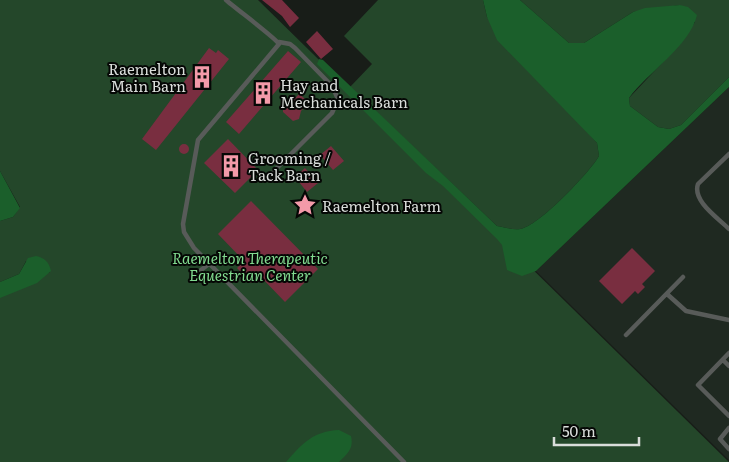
<svg xmlns="http://www.w3.org/2000/svg" width="729" height="462" viewBox="0 0 729 462" font-family="Literata,serif">
<rect width="100%" height="100%" fill="#181d18"/>
<path fill="#1f2921" d="M 729,87 L 729,460 L 536,271 Z"/>
<path fill="#24472a" d="M 0,0 L 258,0 L 729,462 L 0,462 L 0,294 L 50,272 L 26,261 L 19,274 L 0,282 L 0,221 L 13,217 L 20,207 L 0,171 Z
M 378,0 L 483,0 L 487,17 L 597,143 L 599,156 C 590,172 538,227 520,229 C 513,230 504,227 497,226 L 350,87 L 372,64 L 344,36 Z
M 520,0 L 729,0 L 729,77 L 681,125 L 669,129 L 658,127 L 630,106 L 629,98 L 679,45 L 695,22 L 680,5 L 633,12 L 584,43 L 569,43 Z"/>
<path fill="#1b5f2b" d="M 483,0 L 520,0 L 569,43 L 584,43 L 633,12 L 645,8 L 680,5 L 688,7 L 697,15 C 690,46 647,73 629,98 L 630,106 L 658,127 L 669,129 L 681,125 L 729,77 L 729,87 L 536,271 L 522,276 L 507,270 L 502,245 L 497,239 L 443,186 L 426,173 L 317,64 L 319,59 L 323,60 L 497,226 C 504,227 513,230 520,229 C 538,227 590,172 599,156 L 597,143 L 497,40 L 487,17 Z
M 0,171 L 20,208 L 13,217 L 0,221 Z
M 36,256 C 45,258 49,262 51,271 L 37,283 L 0,298 L 0,282 L 19,274 L 28,258 Z
M 339,430 L 351,436 C 354,449 347,454 339,462 L 286,462 C 302,444 313,431 339,430 Z"/>
<path fill="#792e40" d="M 262,0 L 282,0 L 299,18 L 290,27 L 282,16 Z
M 317,31 L 333,49 L 321,59 L 306,42 Z
M 209,48 L 216,53 L 218,50 L 229,59 L 156,150 L 142,139 Z
M 288,51 L 301,62 L 239,134 L 226,122 Z
M 299,94 L 309,102 L 301,111 L 299,119 L 293,121 L 283,112 L 283,104 L 291,103 Z
M 228,139 L 258,170 L 235,193 L 204,163 Z
M179 149a5 5 0 1 1 10 0a5 5 0 1 1-10 0Z
M 331,146 L 344,161 L 333,170 L 320,155 Z
M 305,168 L 318,183 L 307,192 L 295,177 Z
M 251,201 L 318,269 L 285,302 L 259,275 L 251,283 L 237,268 L 244,261 L 218,234 Z
M 632,248 L 655,271 L 642,284 L 645,287 L 638,294 L 635,291 L 622,304 L 599,281 Z"/>
<g fill="none" stroke-linecap="round" stroke-linejoin="round">
<path stroke="#585b59" stroke-width="4.5" d="M 226,0 C 235,8 277,39 279,44 L 198,140 L 183,224 L 184,232 L 194,248 L 404,462
M 729,154 L 698,184 C 692,201 718,218 729,229
M 274,171 L 332,113 L 338,99 L 332,86 L 295,48 L 290,44 L 279,42
M 193,276 L 209,264
M 667,294 L 686,311 L 729,320
M 626,335 L 683,277
M 729,353 L 698,385 L 729,416
M 723,360 L 729,366
M 729,428 L 720,439 L 729,449"/>
</g>
<defs>
<symbol id="building-bare" viewBox="-9 -9 18 18"><path d="M-4-6H4V6H1V3H-1V6H-4ZM-2.5-4.3h1.7v1.8h-1.7ZM.8-4.3h1.7v1.8H.8ZM-2.5-1h1.7V.8h-1.7ZM.8-1h1.7V.8H.8Z" fill="#f39aa9" stroke="#050705" stroke-width="2.5" paint-order="stroke"/></symbol>
<symbol id="sight-bare" viewBox="-9 -9 18 18"><path d="M0-6L1.8-2.2L6-1.7L2.9 1.2L3.7 5.4L0 3.3L-3.7 5.4L-2.9 1.2L-6-1.7L-1.8-2.2Z" fill="#f39aa9" stroke="#050705" stroke-width="2.5" paint-order="stroke"/></symbol>
</defs>
<g fill-rule="evenodd">
<use href="#building-bare" x="186" y="61" width="32" height="32"/>
<use href="#building-bare" x="247" y="77" width="32" height="32"/>
<use href="#building-bare" x="215" y="150" width="32" height="32"/>
<use href="#sight-bare" x="289" y="189" width="32" height="32"/>
</g>
<g text-anchor="middle" dominant-baseline="central" stroke-width="4" stroke-linejoin="round" paint-order="stroke">
<g font-size="15" fill="#d9ddda" stroke="#050705" text-anchor="start">
<text x="186" y="68" text-anchor="end">Raemelton<tspan x="186" dy="17">Main Barn</tspan></text>
<text x="280" y="84">Hay and<tspan x="280" dy="17">Mechanicals Barn</tspan></text>
<text x="248" y="157">Grooming /<tspan x="248" dy="17">Tack Barn</tspan></text>
<text x="322" y="205">Raemelton Farm</text>
</g>
<g font-size="15" font-style="italic" fill="#82db90" stroke="#050705">
<text x="250" y="257">Raemelton Therapeutic<tspan x="250" dy="17">Equestrian Center</tspan></text>
</g>
</g>
<path d="M554 437v8h85v-8" fill="none" stroke="#d9ddda" stroke-width="2.5"/>
<text x="562" y="437" font-size="15" fill="#d9ddda" stroke="#050705" stroke-width="4" paint-order="stroke">50 m</text>
</svg>
